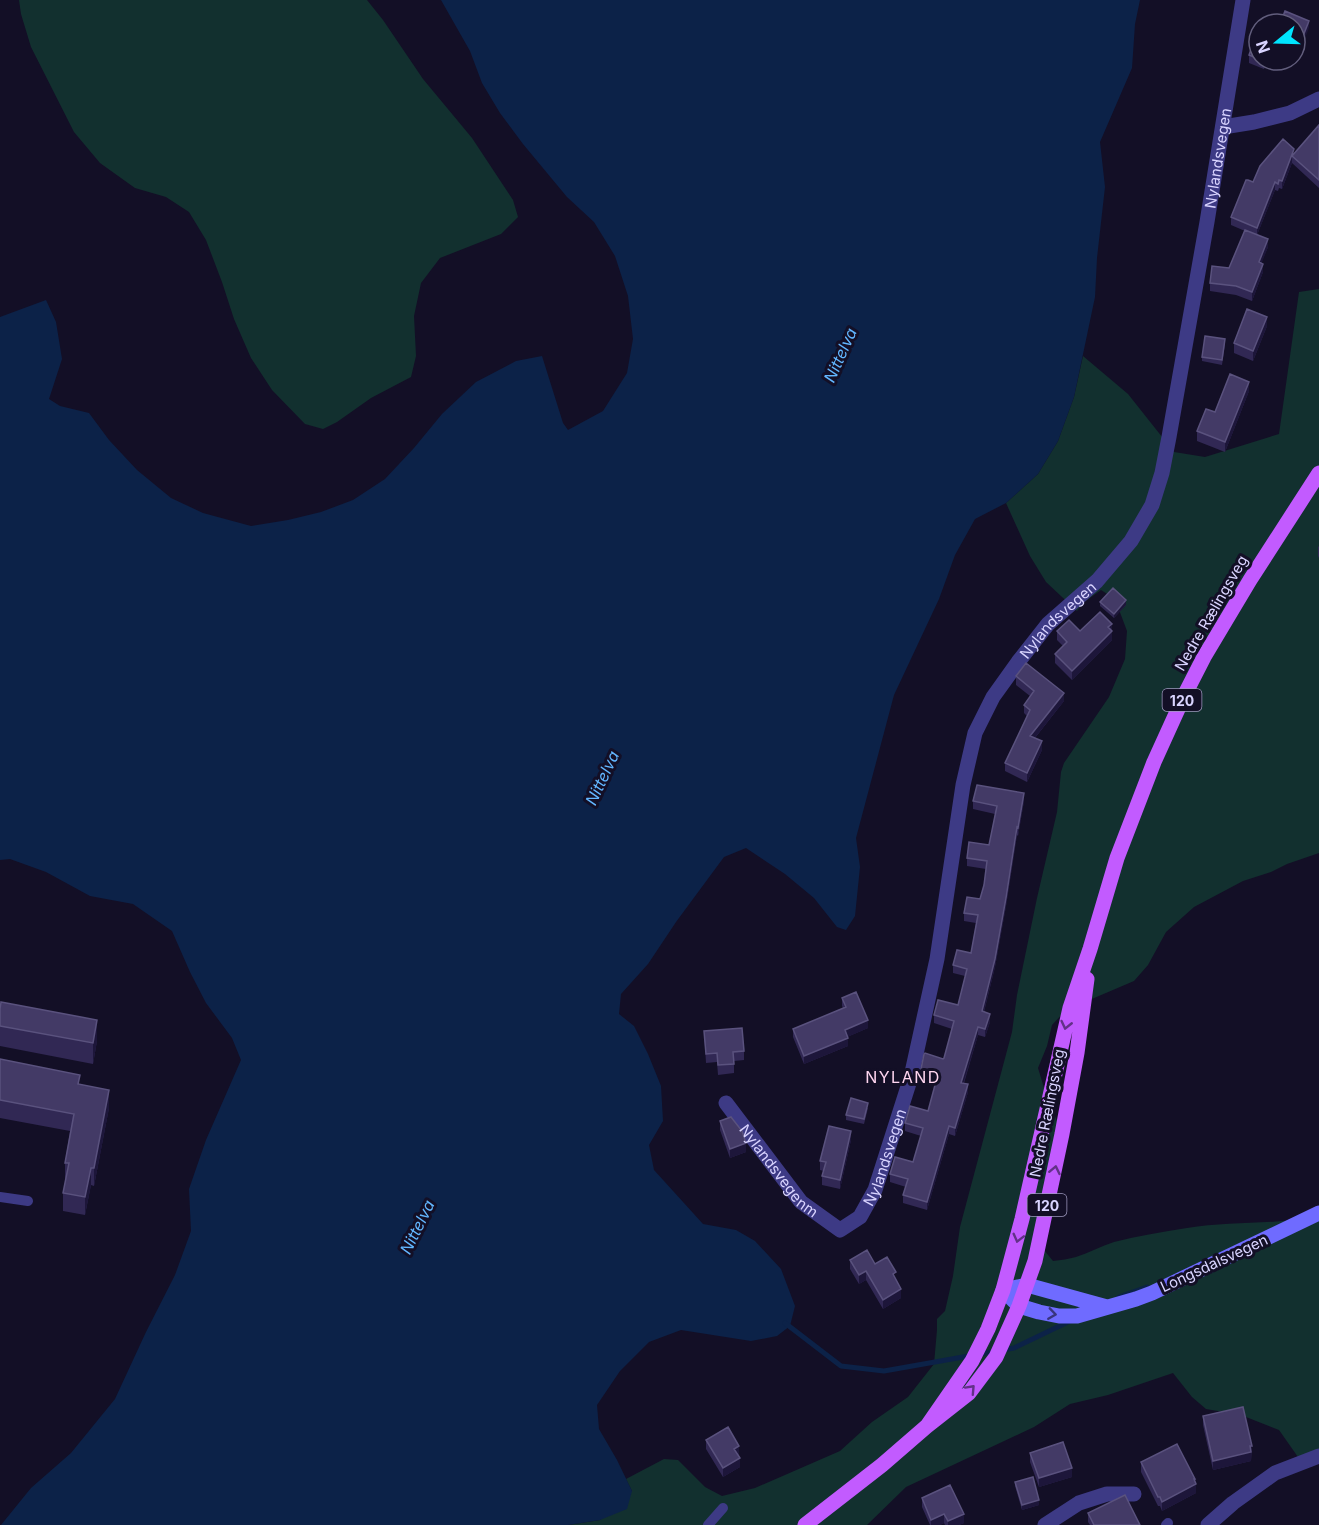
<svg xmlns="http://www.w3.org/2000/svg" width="1319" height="1525" viewBox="0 0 1319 1525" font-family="Inter,sans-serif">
<rect width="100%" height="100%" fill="#130f26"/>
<path fill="#12302f" d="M 19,0 L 367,0 L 383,20 L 423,79 L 472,138 L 513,200 L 518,217 L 501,234 L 440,258 L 421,283 L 414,316 L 416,356 L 411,377 L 371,398 L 337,422 L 323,429 L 305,424 L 272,390 L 251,358 L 234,319 L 222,282 L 206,240 L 189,212 L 166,197 L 135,188 L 100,163 L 74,132 L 31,47 L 21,14 Z
M 1319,289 L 1319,853 L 1287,864 L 1271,872 L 1243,881 L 1194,907 L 1166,932 L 1148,965 L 1134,981 L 1066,1010 L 1052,1025 L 1047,1046 L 1038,1068 L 1048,1101 L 1063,1134 L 1067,1147 L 1060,1152 L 1044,1250 L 1053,1261 C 1061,1260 1069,1259 1076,1257 C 1089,1253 1101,1246 1114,1242 C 1138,1236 1162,1232 1187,1228 C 1230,1221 1276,1225 1319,1216 L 1319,1456 L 1298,1457 L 1279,1430 L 1241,1415 L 1206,1409 L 1192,1397 L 1173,1373 L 1108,1395 L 1070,1404 L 1034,1427 L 906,1487 L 867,1525 L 568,1525 L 600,1520 L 632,1491 L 626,1479 L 664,1459 L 678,1460 L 705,1487 L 722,1496 L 755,1488 L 840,1451 L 872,1422 L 908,1397 L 934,1364 L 937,1330 L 937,1319 L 945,1311 L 953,1276 L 960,1227 L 1012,1032 L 1017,995 L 1037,898 L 1057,812 L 1061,772 L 1064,763 L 1109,697 L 1125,659 L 1127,631 L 1115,599 L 1101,590 L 1083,603 L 1077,611 L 1046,582 L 1030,556 L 1006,503 L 1038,474 L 1058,441 L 1074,397 L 1083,356 L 1128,394 L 1174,452 L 1205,457 L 1279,434 L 1299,292 Z"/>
<path fill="#0c2248" d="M 441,0 L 1140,0 L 1135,24 L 1132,68 L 1100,142 L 1105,187 L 1097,258 L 1095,297 L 1074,397 L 1058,441 L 1038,474 L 1006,503 L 975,519 L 955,555 L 939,599 L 894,695 L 856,838 L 860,867 L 855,916 L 846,930 L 837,927 L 814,898 L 785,874 L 746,848 L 724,857 L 676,922 L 648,964 L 621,994 L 619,1014 L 634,1026 L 648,1054 L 661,1086 L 663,1121 L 649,1145 L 654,1170 L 703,1224 L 736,1230 L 755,1241 L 781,1269 L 795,1306 L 790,1326 L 777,1336 L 751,1341 L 681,1330 L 649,1342 L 620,1371 L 597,1405 L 599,1429 L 617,1460 L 632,1491 L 627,1509 L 600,1520 L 568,1525 L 1,1525 L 31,1488 L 71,1453 L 115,1399 L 146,1332 L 175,1275 L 191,1231 L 189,1189 L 206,1140 L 241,1060 L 232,1038 L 206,1003 L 190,972 L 172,931 L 133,904 L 90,896 L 46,872 L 10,859 L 0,860 L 0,317 L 46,300 L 56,322 L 62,359 L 49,399 L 60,406 L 89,413 L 109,440 L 137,470 L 171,498 L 203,513 L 251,526 L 288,520 L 321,512 L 353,500 L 385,479 L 414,448 L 442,414 L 476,382 L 516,361 L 542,356 L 563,423 L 568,430 L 603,411 L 627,373 L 633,339 L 628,296 L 615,256 L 594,222 L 567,197 L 523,144 L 500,113 L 482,83 L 470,51 Z"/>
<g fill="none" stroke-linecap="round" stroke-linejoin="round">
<path stroke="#0c2248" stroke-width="5" d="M 1119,1297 L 1147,1287
M 785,1323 L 841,1366 L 884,1371 L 1014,1348 L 1070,1321"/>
<path stroke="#3d3a85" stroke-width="10" d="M 0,1197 L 28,1201
M 708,1525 L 723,1508
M 1166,1525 L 1168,1523"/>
<g stroke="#3d3a85" stroke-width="15">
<path d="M 1223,127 L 1254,122 L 1290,113 L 1319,99"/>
<path id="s1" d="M 726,1103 L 801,1202 L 840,1230 L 860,1217 L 875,1190 L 911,1077 L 937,959 L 963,785 L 975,733 L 993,697 L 1018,662 L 1048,624 L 1097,581 L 1131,541 L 1152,505 L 1162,473 L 1169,437 L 1207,222 L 1243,0"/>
<path d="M 1045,1525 L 1079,1503 L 1107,1494 L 1134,1494"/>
<path d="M 1208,1525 L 1233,1503 L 1275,1473 L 1319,1456"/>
</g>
<path stroke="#6f6bff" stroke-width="15" d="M 1003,1290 L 1019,1306 L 1039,1312 L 1059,1316 L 1077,1316 L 1136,1299 L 1152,1293 L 1319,1213
M 1003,1290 L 1027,1285 L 1107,1307"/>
<path stroke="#c25bff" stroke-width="15" d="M 927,1426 L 972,1361 L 988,1329 L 1003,1290 L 1022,1219 L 1070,1008 L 1090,949 L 1117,858 L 1154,762 L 1184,696 L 1204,657 L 1250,580 L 1319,473
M 805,1525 L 882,1465 L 927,1426 L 969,1393 L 996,1357 L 1019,1306 L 1035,1261 L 1062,1134 L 1077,1053 L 1087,979"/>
</g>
<path fill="#312854" d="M 1259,37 L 1259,60 L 1268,60 L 1264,69 L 1249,63 L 1249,55 Z
M 1319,125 L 1319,188 L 1292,163 L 1282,189 L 1279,188 L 1278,191 L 1275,190 L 1257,235 L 1268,247 L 1261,263 L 1263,272 L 1252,301 L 1236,295 L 1210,291 L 1210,283 L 1229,268 L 1245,231 L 1231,225 L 1231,217 L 1253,182 L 1294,153 Z
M 1267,326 L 1253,361 L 1234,353 L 1234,343 Z
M 1225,344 L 1222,365 L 1202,361 L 1202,357 Z
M 1249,391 L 1225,452 L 1197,441 L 1197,431 L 1215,412 Z
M 1319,546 L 1319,558 L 1318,556 L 1318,547 Z
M 1100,602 L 1126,605 L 1114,618 L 1100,606 Z
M 1112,624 L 1112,640 L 1072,680 L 1055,663 L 1055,654 L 1063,646 L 1057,640 L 1057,631 L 1080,631 Z
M 1016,676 L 1064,701 L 1035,738 L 1042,750 L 1027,782 L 1005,771 L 1005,763 L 1027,716 L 1024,713 L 1024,705 L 1030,696 L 1016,685 Z
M 973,801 L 1024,801 L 1018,836 L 1017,835 L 1006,906 L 995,967 L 984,1012 L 990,1022 L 985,1037 L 978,1035 L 964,1083 L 968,1092 L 955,1136 L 949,1134 L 927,1210 L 903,1203 L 903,1195 L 906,1187 L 890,1182 L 890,1174 L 913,1162 L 921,1136 L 905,1131 L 905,1123 L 928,1111 L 936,1082 L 921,1077 L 921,1069 L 944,1058 L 952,1029 L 934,1023 L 934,1015 L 958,1005 L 965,976 L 953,973 L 953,965 L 971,953 L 976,923 L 964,921 L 964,913 L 980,899 L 984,885 L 986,869 L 967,866 L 967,858 L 989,845 L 995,814 L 973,809 Z
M 842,998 L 868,1028 L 847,1037 L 848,1046 L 804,1064 L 793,1037 L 793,1029 L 843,1008 L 842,1006 Z
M 0,1009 L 97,1041 L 93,1064 L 0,1046 Z
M 704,1031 L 744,1051 L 744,1060 L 734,1061 L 734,1073 L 718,1075 L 717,1062 L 706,1063 Z
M 0,1059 L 80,1085 L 109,1108 L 94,1186 L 91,1185 L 85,1215 L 63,1211 L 63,1193 L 66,1180 L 65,1180 L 65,1163 L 70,1131 L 0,1118 Z
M 868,1108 L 864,1124 L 846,1120 L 846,1115 Z
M 720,1121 L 746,1152 L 730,1158 L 720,1130 Z
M 851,1140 L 840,1189 L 822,1185 L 822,1176 L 824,1171 L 820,1170 L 820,1161 Z
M 850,1260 L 875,1264 L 896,1280 L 901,1298 L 883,1309 L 866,1280 L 859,1284 L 850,1269 Z
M 1203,1416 L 1252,1446 L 1251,1461 L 1213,1470 L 1203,1425 Z
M 706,1440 L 739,1455 L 740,1467 L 723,1477 L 706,1449 Z
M 1030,1453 L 1072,1477 L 1039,1487 L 1030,1462 Z
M 1141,1462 L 1195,1481 L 1196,1493 L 1162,1511 L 1160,1506 L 1158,1506 L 1141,1472 Z
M 1015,1482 L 1039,1505 L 1022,1510 L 1015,1486 Z
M 922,1498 L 964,1523 L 959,1525 L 945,1525 L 944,1523 L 940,1525 L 930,1525 L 922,1507 Z
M 1088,1513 L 1140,1525 L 1090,1525 L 1088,1522 Z"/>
<path fill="#1d163a" d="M 1309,21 L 1309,28 L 1296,61 L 1296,54 Z
M 1265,60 L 1268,60 L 1264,69 L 1264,61 Z
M 1292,156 L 1292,163 L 1282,189 L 1282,181 Z
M 1275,182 L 1275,190 L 1257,235 L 1257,228 Z
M 1268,239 L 1268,247 L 1259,270 L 1259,262 Z
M 1263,264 L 1263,272 L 1252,301 L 1252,292 Z
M 1267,317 L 1267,326 L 1253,361 L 1253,351 Z
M 1249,382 L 1249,391 L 1225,452 L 1225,442 Z
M 1126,600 L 1126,605 L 1114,618 L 1114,614 Z
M 1112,624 L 1112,640 L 1072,680 L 1072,671 Z
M 1064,693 L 1064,701 L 1030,744 L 1030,736 Z
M 1042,741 L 1042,750 L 1027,782 L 1027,773 Z
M 1024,793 L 1024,801 L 1018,836 L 1018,828 Z
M 1017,827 L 1017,835 L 1006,906 L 995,967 L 982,1019 L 982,1011 Z
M 990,1014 L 990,1022 L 985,1037 L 985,1029 Z
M 97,1020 L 97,1041 L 93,1064 L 93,1043 Z
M 868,1020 L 868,1028 L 845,1038 L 845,1030 Z
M 978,1027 L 978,1035 L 961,1091 L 961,1083 Z
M 848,1038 L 848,1046 L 804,1064 L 804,1056 Z
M 968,1084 L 968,1092 L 955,1136 L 955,1128 Z
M 109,1090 L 109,1108 L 94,1186 L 94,1168 Z
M 949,1126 L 949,1134 L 927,1210 L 927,1202 Z
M 851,1131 L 851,1140 L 840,1189 L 840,1180 Z
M 746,1143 L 746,1152 L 730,1158 L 730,1149 Z
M 91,1168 L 91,1185 L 85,1215 L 85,1197 Z
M 866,1271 L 866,1280 L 859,1284 L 859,1275 Z
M 901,1289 L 901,1298 L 883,1309 L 883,1300 Z
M 739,1446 L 739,1455 L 734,1458 L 734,1449 Z
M 1252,1446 L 1251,1461 L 1213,1470 L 1213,1461 Z
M 740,1458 L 740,1467 L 723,1477 L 723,1468 Z
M 1072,1468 L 1072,1477 L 1039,1487 L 1039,1478 Z
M 1195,1479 L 1195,1485 L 1196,1484 L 1196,1493 L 1162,1511 L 1162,1502 Z
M 1039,1500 L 1039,1505 L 1022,1510 L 1022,1505 Z
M 944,1514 L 944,1523 L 940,1525 L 931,1525 L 931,1520 Z
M 964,1514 L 964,1523 L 959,1525 L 948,1525 L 948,1521 Z"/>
<path fill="#433a66" stroke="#5a527e" stroke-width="1.5" d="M 1285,11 L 1309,21 L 1296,54 L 1295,53 L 1295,24 L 1280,24 Z
M 1256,36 L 1259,37 L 1259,59 L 1249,55 Z
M 1319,125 L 1319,180 L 1292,156 Z
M 1283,139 L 1294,149 L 1282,181 L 1279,180 L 1278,184 L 1275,182 L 1257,228 L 1231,217 L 1246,180 L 1248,180 L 1253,182 L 1260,166 Z
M 1245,230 L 1268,239 L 1259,262 L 1263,264 L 1252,292 L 1236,286 L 1210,283 L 1212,266 L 1229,268 Z
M 1247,309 L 1267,317 L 1253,351 L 1234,343 Z
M 1205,336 L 1225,339 L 1222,360 L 1202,357 Z
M 1230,374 L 1249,382 L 1225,442 L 1197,431 L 1206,409 L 1215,412 Z
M 1113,588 L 1126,600 L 1114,614 L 1100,602 Z
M 1100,612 L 1112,624 L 1108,627 L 1112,631 L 1072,671 L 1055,654 L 1067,642 L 1057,631 L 1069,620 L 1080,631 Z
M 1026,663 L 1064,693 L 1030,736 L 1042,741 L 1027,773 L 1005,763 L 1030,710 L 1024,705 L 1034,691 L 1016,676 Z
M 977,785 L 1024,793 L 1018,828 L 1017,827 L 1006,898 L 995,959 L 982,1011 L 990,1014 L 985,1029 L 978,1027 L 961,1083 L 968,1084 L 955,1128 L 949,1126 L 927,1202 L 903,1195 L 908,1179 L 890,1174 L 895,1157 L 913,1162 L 923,1128 L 905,1123 L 910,1106 L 928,1111 L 938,1074 L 921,1069 L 924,1054 L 925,1053 L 943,1059 L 944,1058 L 954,1021 L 934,1015 L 938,1000 L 958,1005 L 967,969 L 953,965 L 957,950 L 971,953 L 978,915 L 964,913 L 967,897 L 980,899 L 984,885 L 987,861 L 967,858 L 969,842 L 989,845 L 997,806 L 973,801 Z
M 856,992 L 868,1020 L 845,1030 L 848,1038 L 804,1056 L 793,1029 L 846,1007 L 842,998 Z
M 1,1002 L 97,1020 L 93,1043 L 0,1026 L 0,1009 Z
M 742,1028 L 744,1051 L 733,1052 L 734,1064 L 718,1065 L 717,1053 L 706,1054 L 704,1031 Z
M 0,1059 L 80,1075 L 78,1084 L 109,1090 L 94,1168 L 91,1168 L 85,1197 L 63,1193 L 69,1163 L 65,1163 L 74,1114 L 0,1100 Z
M 851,1098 L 868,1103 L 864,1119 L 846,1115 Z
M 731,1117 L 742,1131 L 746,1143 L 730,1149 L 720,1121 Z
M 829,1126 L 851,1131 L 840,1180 L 822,1176 L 826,1162 L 820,1161 Z
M 867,1250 L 875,1264 L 887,1257 L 896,1272 L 893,1274 L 901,1289 L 883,1300 L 866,1271 L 859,1275 L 850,1260 Z
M 1243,1407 L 1252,1446 L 1250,1446 L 1251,1452 L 1213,1461 L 1203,1416 Z
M 728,1427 L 739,1446 L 734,1449 L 740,1458 L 723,1468 L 706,1440 Z
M 1063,1442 L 1072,1468 L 1039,1478 L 1030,1453 Z
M 1177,1444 L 1195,1479 L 1194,1479 L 1196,1484 L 1162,1502 L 1160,1497 L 1158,1497 L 1141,1462 Z
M 1033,1477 L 1039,1500 L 1022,1505 L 1015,1482 Z
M 950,1485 L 964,1514 L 948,1521 L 944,1514 L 931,1520 L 922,1498 Z
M 1125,1495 L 1140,1525 L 1094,1525 L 1088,1513 Z"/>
<defs><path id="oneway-chevron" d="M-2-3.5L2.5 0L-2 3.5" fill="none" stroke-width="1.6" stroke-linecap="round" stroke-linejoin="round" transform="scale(1.5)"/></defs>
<g stroke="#623188">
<use href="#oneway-chevron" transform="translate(1066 1025) rotate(103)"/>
<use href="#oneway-chevron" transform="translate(1055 1170) rotate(-78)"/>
<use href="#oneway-chevron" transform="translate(1018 1238) rotate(104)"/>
<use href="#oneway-chevron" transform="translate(971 1389) rotate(-47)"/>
</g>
<use stroke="#38347d" href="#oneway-chevron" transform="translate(1052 1314) rotate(8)"/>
<g text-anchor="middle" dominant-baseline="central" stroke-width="6" stroke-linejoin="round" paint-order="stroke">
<g fill="#130f26" stroke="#9e99be" stroke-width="1.5">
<rect x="1162.5" y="689" width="39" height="22" rx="4.5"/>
<rect x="1027.5" y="1194" width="39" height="22" rx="4.5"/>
</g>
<g font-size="14" font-weight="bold" fill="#d9d4ff">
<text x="1182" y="700">120</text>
<text x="1047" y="1205">120</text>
</g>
<g font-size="15" fill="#d9d4ff" stroke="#130f26">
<text stroke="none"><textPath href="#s1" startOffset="1340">Nylandsvegen</textPath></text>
<text transform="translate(1211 613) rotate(-60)">Nedre Rælingsveg</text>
<text stroke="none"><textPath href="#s1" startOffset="837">Nylandsvegen</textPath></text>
<text transform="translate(1047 1113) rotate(-79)">Nedre Rælingsveg</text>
<text stroke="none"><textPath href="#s1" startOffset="261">Nylandsvegen</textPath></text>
<text stroke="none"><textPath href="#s1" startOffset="86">Nylandsvegenm</textPath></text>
<text transform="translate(1214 1263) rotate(-25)">Longsdalsvegen</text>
</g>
<g font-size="16" font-style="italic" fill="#62b6ff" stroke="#130f26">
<text transform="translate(840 355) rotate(-66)">Nittelva</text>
<text transform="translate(602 778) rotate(-65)">Nittelva</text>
<text transform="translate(417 1227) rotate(-64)">Nittelva</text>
</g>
<g font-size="16" letter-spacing="1.5" fill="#ffd6f0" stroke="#130f26">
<text x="903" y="1077">NYLAND</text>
</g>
</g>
<g transform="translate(1277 42) rotate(251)"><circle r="28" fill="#130f26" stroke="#625e7d" stroke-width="1.5"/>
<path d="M0-4.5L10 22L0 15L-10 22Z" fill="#00e5ff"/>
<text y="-9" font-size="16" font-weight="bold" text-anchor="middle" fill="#d9d4ff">N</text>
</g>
</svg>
